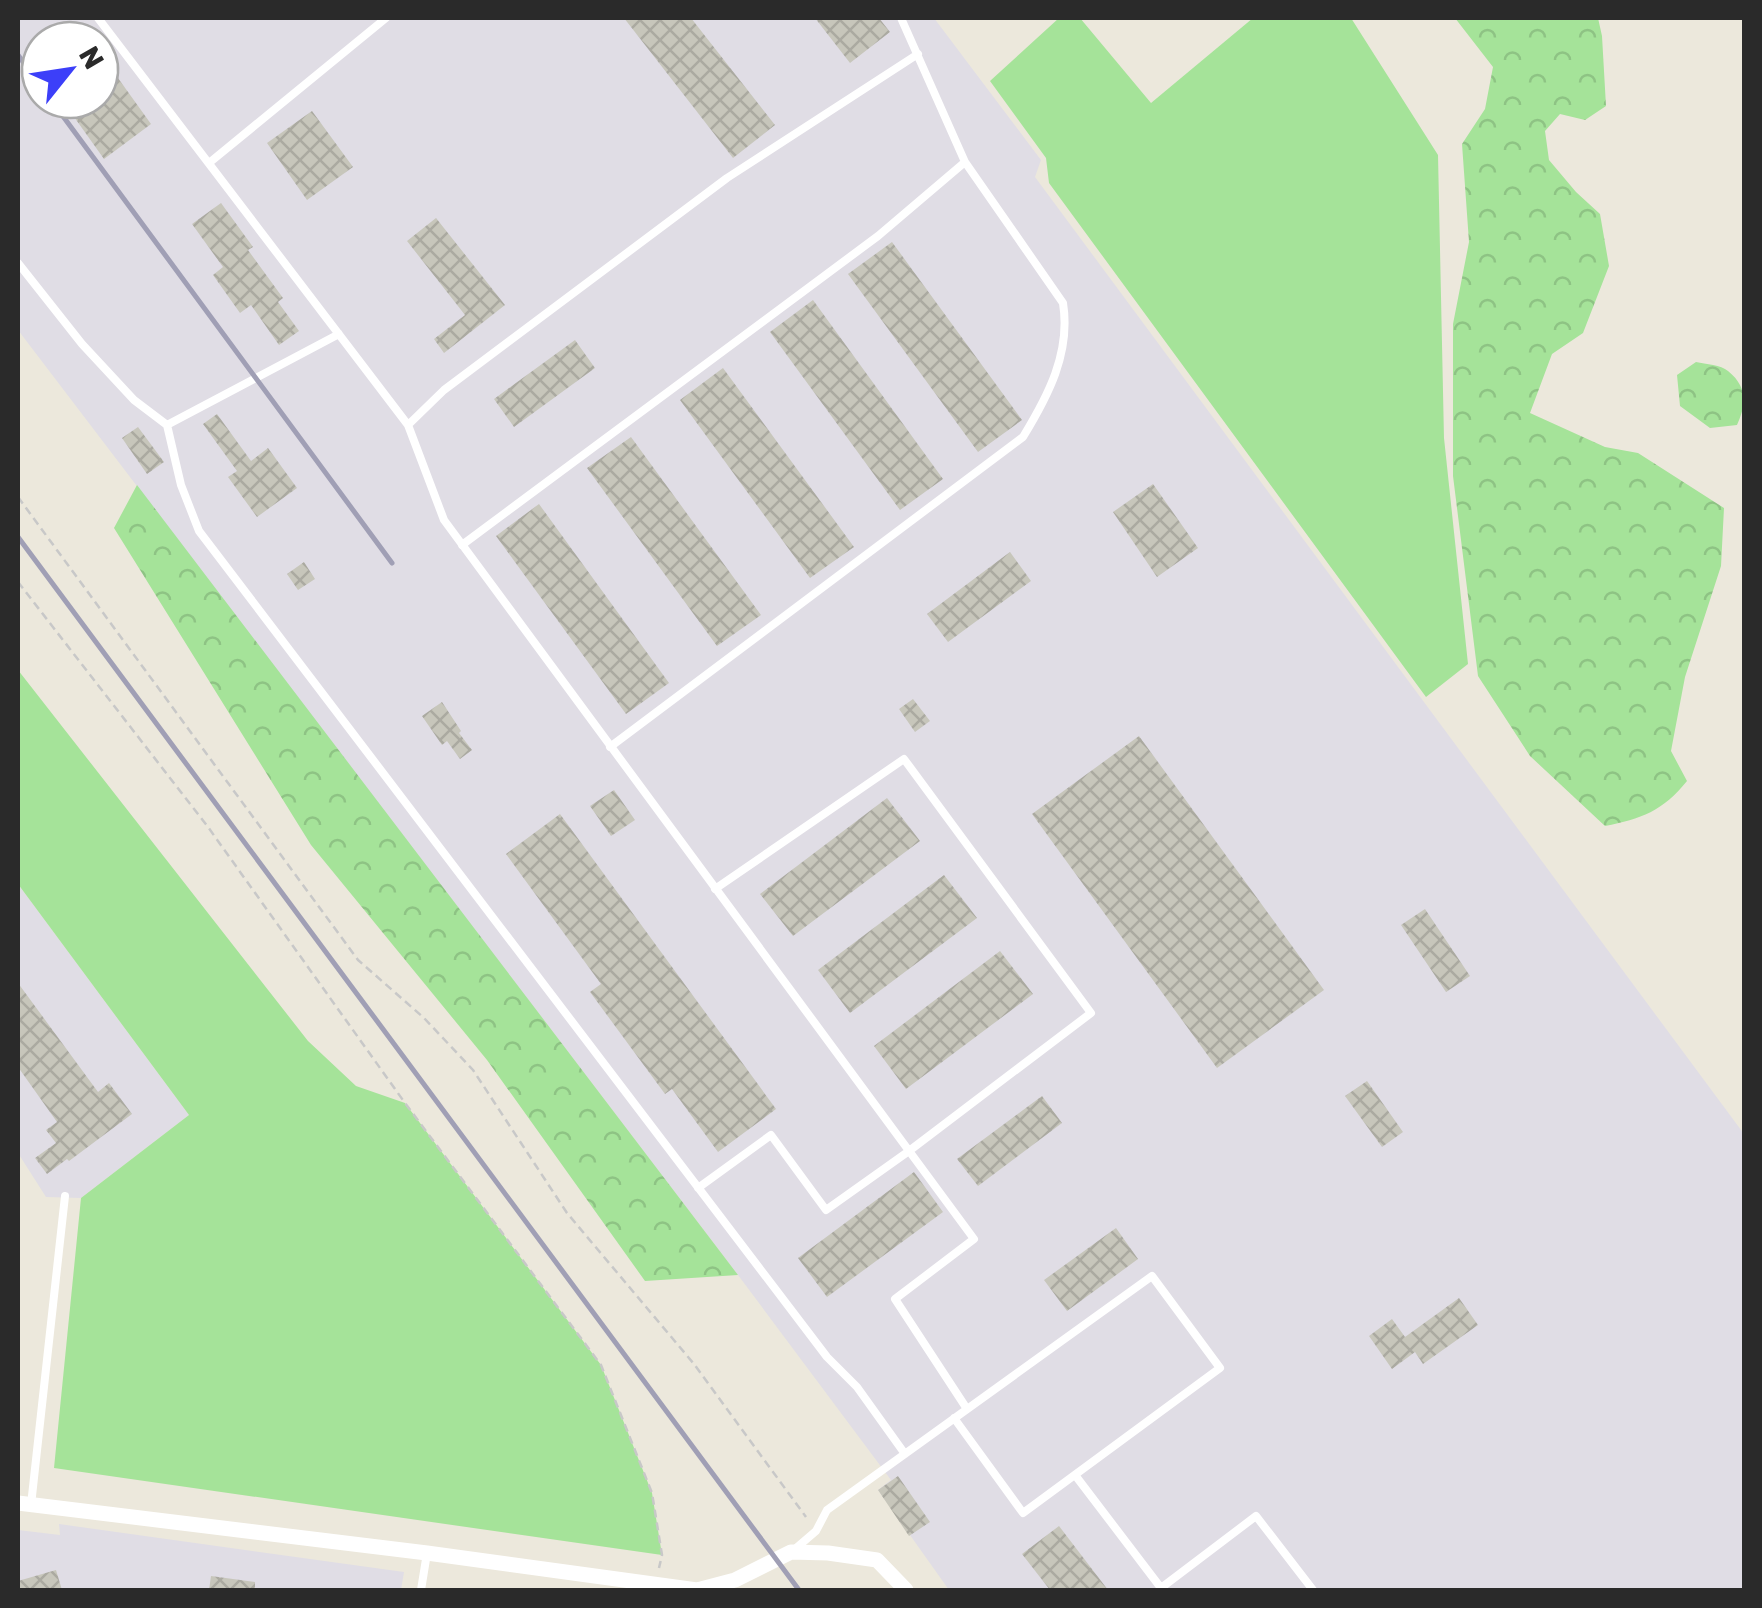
<svg xmlns="http://www.w3.org/2000/svg" width="1762" height="1608" viewBox="0 0 1762 1608" font-family="Rubik,sans-serif">
<defs>
<pattern id="forest-crowns" width="20" height="18" patternUnits="userSpaceOnUse" patternTransform="scale(2.5)"><rect width="20" height="18" fill="#a5e399"/><path d="M2 6a3 3 0 1 1 6 0M12 15a3 3 0 1 1 6 0" fill="none" stroke="#8ec384"/></pattern>
<pattern id="building-cross-hatch" width="8" height="8" patternUnits="userSpaceOnUse" patternTransform="scale(2.5)"><rect width="8" height="8" fill="#c7c6bb"/><path d="M0 0l8 8M0 8l8-8" fill="none" stroke="#abaaa1"/></pattern>
</defs>
<rect width="100%" height="100%" fill="#ece8dc"/>
<path fill="#e0dde5" fill-rule="evenodd" d="M 18,18 L 934,18 L 1041,160 L 1035,177 L 1744,1134 L 1744,1590 L 949,1590 L 878,1490 L 891,1480 L 738,1275 L 18,330 ZM 40,40 L 100,40 L 100,100 L 40,100 Z
M 18,884 L 189,1115 L 81,1198 L 46,1197 L 18,1153 Z
M 59,1524 L 404,1572 L 401,1590 L 18,1590 L 18,1530 L 60,1535 Z"/>
<path fill="#a5e399" d="M 1059,18 L 1080,18 L 1151,103 L 1253,18 L 1351,18 L 1438,155 L 1444,438 L 1468,664 L 1426,697 L 1049,183 L 1046,158 L 990,81 Z
M 18,670 L 308,1041 L 356,1086 L 405,1103 L 601,1365 L 652,1493 L 662,1555 L 54,1468 L 81,1198 L 189,1115 L 18,884 Z"/>
<path fill="url(#forest-crowns)" d="M 1455,18 L 1598,18 L 1602,36 L 1606,106 L 1585,120 L 1560,114 L 1545,131 L 1549,160 L 1576,192 L 1600,214 L 1609,266 L 1583,333 L 1552,354 L 1530,413 L 1605,447 L 1638,453 L 1724,508 L 1721,566 L 1685,677 L 1671,751 L 1687,781 C 1663,811 1641,819 1605,826 L 1530,756 L 1478,676 L 1453,476 L 1453,324 L 1469,242 L 1462,144 L 1485,109 L 1493,67 Z
M 1696,362 C 1706,364 1721,365 1728,371 C 1748,387 1746,405 1737,425 L 1710,428 L 1680,406 L 1677,375 Z
M 137,485 L 738,1275 L 645,1281 L 487,1060 L 311,845 L 114,528 Z"/>
<path fill="url(#building-cross-hatch)" d="M 624,18 L 691,18 L 775,125 L 733,158 Z
M 815,18 L 879,18 L 890,32 L 850,63 Z
M 100,53 L 151,124 L 104,159 L 62,100 L 100,100 Z
M 312,111 L 353,167 L 307,200 L 267,143 Z
M 221,203 L 253,247 L 248,250 L 283,298 L 278,302 L 299,331 L 279,345 L 251,305 L 240,313 L 213,275 L 223,267 L 192,224 Z
M 436,218 L 505,305 L 444,353 L 434,339 L 465,315 L 407,241 Z
M 892,242 L 1022,420 L 978,452 L 848,274 Z
M 813,300 L 943,479 L 900,510 L 770,332 Z
M 575,340 L 595,368 L 514,427 L 494,399 Z
M 723,368 L 854,547 L 810,578 L 680,400 Z
M 217,414 L 251,461 L 268,448 L 297,488 L 257,517 L 228,477 L 237,471 L 203,424 Z
M 138,427 L 164,462 L 147,474 L 122,438 Z
M 631,437 L 761,615 L 717,646 L 587,468 Z
M 1153,484 L 1198,548 L 1157,577 L 1113,512 Z
M 539,504 L 669,683 L 626,714 L 496,536 Z
M 1010,552 L 1031,581 L 948,642 L 927,614 Z
M 304,562 L 315,579 L 298,590 L 287,574 Z
M 913,699 L 930,721 L 915,732 L 899,709 Z
M 442,702 L 461,731 L 459,733 L 472,750 L 460,759 L 447,741 L 442,745 L 422,716 Z
M 1139,736 L 1324,990 L 1217,1068 L 1032,814 Z
M 614,790 L 635,820 L 611,836 L 590,806 Z
M 887,798 L 920,841 L 793,936 L 760,894 Z
M 560,814 L 776,1109 L 718,1152 L 672,1089 L 665,1094 L 590,992 L 601,984 L 506,854 Z
M 944,875 L 977,918 L 850,1013 L 818,970 Z
M 1425,909 L 1470,976 L 1446,992 L 1401,925 Z
M 1000,951 L 1033,994 L 906,1089 L 874,1046 Z
M 18,983 L 98,1092 L 109,1083 L 132,1114 L 69,1161 L 67,1159 L 47,1174 L 35,1158 L 56,1143 L 46,1130 L 57,1122 L 18,1067 Z
M 1367,1081 L 1403,1132 L 1382,1147 L 1345,1096 Z
M 1042,1096 L 1062,1123 L 978,1186 L 957,1159 Z
M 914,1172 L 943,1212 L 827,1297 L 798,1258 Z
M 1116,1228 L 1138,1259 L 1067,1311 L 1044,1280 Z
M 1459,1298 L 1478,1325 L 1423,1364 L 1415,1352 L 1392,1369 L 1369,1336 L 1392,1319 L 1405,1337 Z
M 898,1476 L 930,1522 L 909,1536 L 878,1490 Z
M 1059,1526 L 1108,1590 L 1050,1590 L 1022,1554 Z
M 56,1570 L 62,1590 L 18,1590 L 18,1581 Z
M 211,1576 L 255,1582 L 255,1590 L 209,1590 Z"/>
<g fill="none" stroke-linecap="round" stroke-linejoin="round">
<path stroke="#c8c8c8" stroke-width="2.5" stroke-dasharray="8 5" stroke-linecap="butt" d="M 18,497 L 358,960 L 424,1018 L 473,1070 L 567,1213 L 694,1364 L 806,1517
M 18,582 L 208,827 L 405,1103 L 601,1365 L 652,1493 L 662,1555 L 659,1568"/>
<path stroke="#fff" stroke-width="8" d="M 98,18 L 408,425 L 444,520 L 974,1239 L 895,1299 L 967,1409
M 209,163 L 386,18
M 18,263 L 82,344 L 134,400 L 167,425 L 181,485 L 199,531 L 827,1357 L 857,1387 L 905,1454
M 167,425 L 339,334
M 408,425 L 444,390 L 727,178 L 918,54
M 462,545 L 878,236 L 965,162
M 610,747 L 1023,437 C 1048,396 1071,353 1063,303 L 965,162 L 901,18
M 698,1188 L 771,1135 L 826,1210 L 909,1151 L 1091,1013 L 904,759 L 715,889
M 1075,1475 L 1161,1588 L 1256,1516 L 1313,1590
M 31,1505 L 65,1196
M 795,1549 L 816,1531 L 827,1510 L 1152,1276 L 1220,1368 L 1023,1513 L 954,1418
M 421,1590 L 427,1553"/>
<path stroke="#fff" stroke-width="15" d="M 18,1503 L 427,1553 L 697,1590 L 735,1580 L 791,1552 L 828,1553 L 877,1560 L 906,1590"/>
<path stroke="#a09fb5" stroke-width="5" d="M 18,55 L 40,85
M 51,100 L 392,563
M 18,537 L 799,1590"/>
</g>
<rect width="1762" height="1608" fill="none" stroke="#2a2a2a" stroke-width="40"/>
<g transform="translate(70 70) rotate(60)"><circle r="48" fill="#ffffff" stroke="#aaaaaa" stroke-width="2.5"/>
<path d="M0-8L18 38L0 25L-18 38Z" fill="#3c3ff9"/>
<text y="-15" font-size="28" font-weight="bold" text-anchor="middle" fill="#2a2a2a">N</text>
</g>
</svg>
